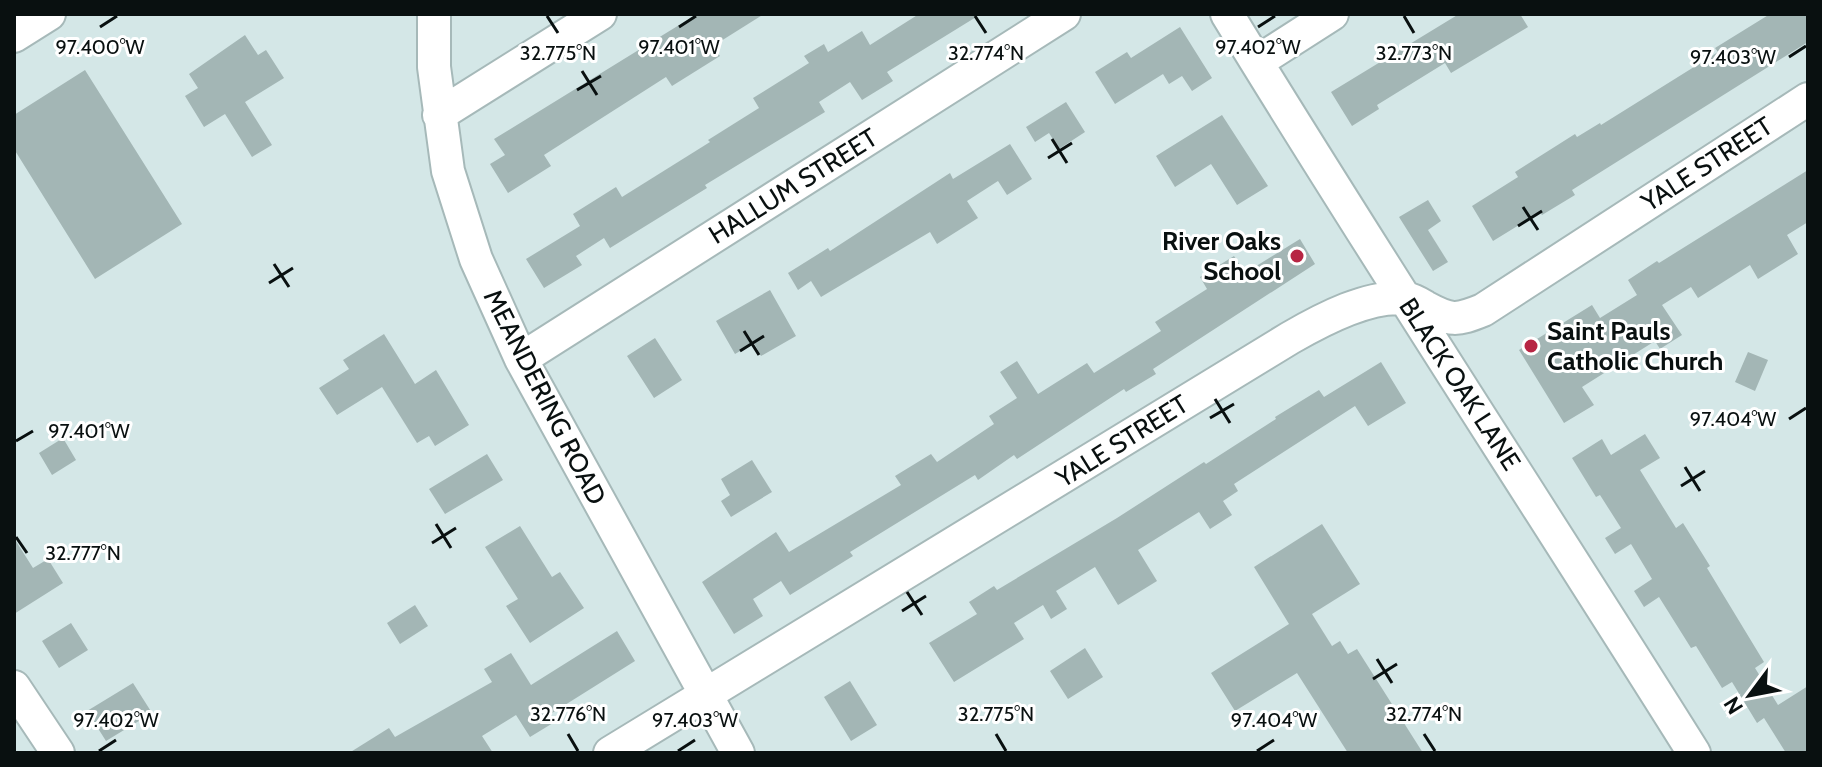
<svg xmlns="http://www.w3.org/2000/svg" width="1822" height="767" viewBox="0 0 1822 767" font-family="Cabin,sans-serif">
<rect width="100%" height="100%" fill="#d4e7e7"/>
<path fill="#a3b6b5" d="M 697,14 L 764,14 L 713,46 L 720,56 L 672,86 L 666,77 L 544,155 L 551,166 L 508,193 L 490,164 L 505,155 L 494,139 Z
M 919,14 L 981,14 L 887,72 L 893,81 L 862,100 L 850,82 L 819,102 L 825,112 L 705,185 L 707,188 L 610,248 L 604,238 L 576,256 L 582,265 L 544,288 L 526,259 L 580,226 L 573,214 L 616,187 L 622,197 L 710,142 L 708,140 L 759,108 L 753,98 L 809,63 L 804,56 L 824,44 L 828,52 L 862,31 L 870,45 Z
M 1459,14 L 1520,14 L 1528,27 L 1451,73 L 1445,63 L 1377,105 L 1379,109 L 1352,126 L 1331,92 Z
M 1770,14 L 1808,14 L 1808,42 L 1572,190 L 1575,195 L 1542,215 L 1540,212 L 1493,241 L 1472,206 L 1518,177 L 1515,172 L 1575,134 L 1577,137 L 1600,123 L 1601,125 L 1718,52 L 1715,48 Z
M 1180,27 L 1212,78 L 1192,91 L 1182,76 L 1169,84 L 1163,74 L 1115,104 L 1095,72 L 1127,52 L 1131,58 Z
M 245,35 L 258,55 L 266,50 L 284,78 L 245,102 L 272,145 L 252,157 L 225,114 L 204,127 L 185,96 L 198,88 L 189,74 Z
M 85,70 L 182,224 L 95,279 L 14,149 L 14,115 Z
M 1066,102 L 1085,132 L 1059,149 L 1049,133 L 1035,142 L 1026,127 Z
M 1222,115 L 1268,186 L 1237,205 L 1211,164 L 1175,187 L 1156,156 Z
M 1010,144 L 1032,179 L 1007,195 L 998,181 L 967,201 L 978,218 L 937,244 L 930,232 L 821,297 L 811,281 L 798,290 L 788,273 L 828,248 L 830,251 L 950,173 L 953,179 Z
M 1808,170 L 1808,222 L 1787,235 L 1798,254 L 1758,279 L 1750,265 L 1698,298 L 1691,287 L 1662,305 L 1682,335 L 1660,349 L 1655,341 L 1582,387 L 1594,405 L 1564,423 L 1519,350 L 1592,305 L 1600,318 L 1637,295 L 1628,280 L 1657,261 L 1659,263 Z
M 1428,200 L 1441,221 L 1428,230 L 1448,262 L 1433,271 L 1399,217 Z
M 1300,239 L 1315,264 L 1153,369 L 1156,374 L 1126,392 L 1124,389 L 1017,459 L 1014,455 L 978,480 L 975,475 L 850,552 L 853,556 L 790,595 L 781,581 L 753,599 L 763,616 L 734,634 L 702,582 L 776,532 L 789,552 L 901,485 L 895,476 L 931,454 L 937,462 L 994,424 L 989,416 L 1017,398 L 1000,372 L 1017,361 L 1038,394 L 1087,363 L 1094,373 L 1161,331 L 1155,322 L 1207,289 L 1200,277 L 1234,256 L 1245,273 Z
M 770,290 L 796,336 L 761,356 L 754,343 L 735,354 L 716,321 Z
M 384,334 L 415,384 L 436,370 L 469,425 L 435,446 L 429,436 L 417,443 L 382,387 L 337,415 L 319,388 L 349,369 L 343,360 Z
M 655,338 L 682,380 L 654,398 L 627,356 Z
M 1748,352 L 1768,360 L 1755,391 L 1735,382 Z
M 1381,362 L 1406,403 L 1368,426 L 1355,406 L 1234,484 L 1238,491 L 1223,501 L 1232,515 L 1210,529 L 1199,512 L 1138,550 L 1157,581 L 1118,605 L 1095,567 L 1056,591 L 1067,609 L 1051,619 L 1043,605 L 1014,623 L 1024,639 L 954,682 L 929,643 L 977,614 L 969,602 L 994,586 L 997,590 L 1117,518 L 1204,462 L 1206,464 L 1276,419 L 1275,417 L 1319,390 L 1324,397 Z
M 1645,434 L 1660,458 L 1640,470 L 1676,528 L 1683,523 L 1710,566 L 1707,568 L 1764,662 L 1755,668 L 1778,705 L 1808,686 L 1808,753 L 1786,753 L 1764,718 L 1757,723 L 1732,682 L 1722,688 L 1696,646 L 1691,648 L 1659,597 L 1644,607 L 1634,591 L 1652,579 L 1631,544 L 1615,554 L 1605,538 L 1621,528 L 1600,495 L 1596,497 L 1572,458 L 1602,439 L 1611,455 Z
M 63,438 L 76,460 L 52,475 L 39,453 Z
M 487,454 L 503,480 L 445,514 L 429,489 Z
M 752,460 L 772,492 L 731,517 L 721,501 L 730,495 L 721,479 Z
M 1322,524 L 1360,584 L 1312,614 L 1332,646 L 1340,641 L 1348,654 L 1357,649 L 1423,753 L 1348,753 L 1297,673 L 1235,711 L 1211,673 L 1289,624 L 1254,567 Z
M 520,526 L 552,577 L 560,572 L 584,608 L 530,643 L 506,606 L 518,599 L 485,547 Z
M 14,538 L 33,568 L 48,559 L 63,583 L 14,614 Z
M 415,605 L 428,626 L 400,644 L 387,623 Z
M 71,623 L 88,650 L 59,668 L 42,641 Z
M 617,631 L 635,661 L 549,715 L 553,723 L 530,737 L 516,715 L 482,736 L 493,753 L 349,753 L 389,728 L 395,737 L 492,682 L 484,669 L 511,653 L 531,685 Z
M 1085,648 L 1103,677 L 1068,699 L 1050,671 Z
M 850,681 L 877,725 L 851,741 L 824,697 Z
M 133,683 L 152,713 L 106,741 L 87,711 Z"/>
<g fill="none" stroke-linecap="round" stroke-linejoin="round">
<defs>
<path id="minor" d="M 434,14 L 434,67 L 448,171 L 476,259 L 521,359 L 738,753
M 1227,14 C 1379,263 1539,506 1694,753
M 14,36 L 49,14
M 1257,62 L 1332,14
M 439,115 L 600,14
M 521,359 L 1064,14
M 14,687 L 58,753
M 610,753 L 1290,338 C 1321,320 1371,293 1408,299 C 1414,300 1420,304 1425,307 C 1451,321 1456,321 1483,310 L 1808,99"/>
</defs>
<use href="#minor" stroke="#a6b9b9" stroke-width="36"/>
<use href="#minor" stroke="#fff" stroke-width="32"/>
</g>
<path fill="none" stroke="#091010" stroke-width="3" d="M 547,16 L 558,33M 975,16 L 986,33M 1404,16 L 1414,33M 100,27 L 117,16M 679,27 L 696,16M 1258,27 L 1275,16M 1789,57 L 1806,46M 582,71 L 597,95M 577,90 L 601,76M 1052,139 L 1067,163M 1048,158 L 1072,143M 1523,207 L 1538,230M 1518,226 L 1542,211M 274,264 L 289,287M 269,283 L 293,268M 744,331 L 759,355M 740,351 L 764,336M 1215,399 L 1230,423M 1210,418 L 1234,404M 1789,419 L 1806,408M 16,441 L 33,431M 1685,467 L 1700,491M 1681,486 L 1705,471M 436,524 L 451,548M 16,537 L 27,553M 432,543 L 456,528M 907,592 L 922,615M 902,611 L 926,596M 1377,659 L 1392,683M 1373,679 L 1397,664M 568,734 L 578,751M 996,734 L 1006,751M 1424,734 L 1435,751M 99,751 L 116,740M 678,751 L 695,740M 1257,751 L 1274,740"/>
<g fill="#b72543" stroke="#fff" stroke-width="3">
<circle cx="1297" cy="256" r="8"/>
<circle cx="1531" cy="346" r="8"/>
</g>
<g text-anchor="middle" dominant-baseline="central" stroke-width="6" stroke-linejoin="round" paint-order="stroke">
<g font-size="26" fill="#091010" stroke="#fff">
<text transform="translate(1707 164) rotate(-33)">YALE STREET</text>
<text transform="translate(793 186) rotate(-32)">HALLUM STREET</text>
<text transform="translate(1460 384) rotate(57)">BLACK OAK LANE</text>
<text transform="translate(545 397) rotate(63)">MEANDERING ROAD</text>
<text transform="translate(1122 441) rotate(-32)">YALE STREET</text>
</g>
<g font-size="26" font-weight="bold" fill="#091010" stroke="#fff" text-anchor="end">
<text x="1281" y="241">River Oaks<tspan x="1281" dy="30">School</tspan></text>
<text x="1547" y="331" text-anchor="start">Saint Pauls<tspan x="1547" dy="30">Catholic Church</tspan></text>
</g>
</g>
<g font-size="20" text-anchor="middle" fill="#091010" stroke="#fff" stroke-width="6" stroke-linejoin="round" paint-order="stroke">
<text x="100" y="54">97.400°W</text>
<text x="679" y="54">97.401°W</text>
<text x="1258" y="54">97.402°W</text>
<text x="1414" y="60">32.773°N</text>
<text x="558" y="60">32.775°N</text>
<text x="986" y="60">32.774°N</text>
<text x="1733" y="64">97.403°W</text>
<text x="1733" y="426">97.404°W</text>
<text x="89" y="438">97.401°W</text>
<text x="83" y="560">32.777°N</text>
<text x="568" y="721">32.776°N</text>
<text x="996" y="721">32.775°N</text>
<text x="1424" y="721">32.774°N</text>
<text x="116" y="727">97.402°W</text>
<text x="695" y="727">97.403°W</text>
<text x="1274" y="727">97.404°W</text>
</g>
<rect width="1822" height="767" fill="none" stroke="#091010" stroke-width="32"/>
<g transform="translate(1750 695) rotate(238)" stroke="#ffffff" stroke-width="6" paint-order="stroke">
<path d="M0-6L14 30L0 20L-14 30Z" fill="#091010"/>
<text y="-12" font-size="22" font-weight="bold" text-anchor="middle" fill="#091010">N</text>
</g>
</svg>
